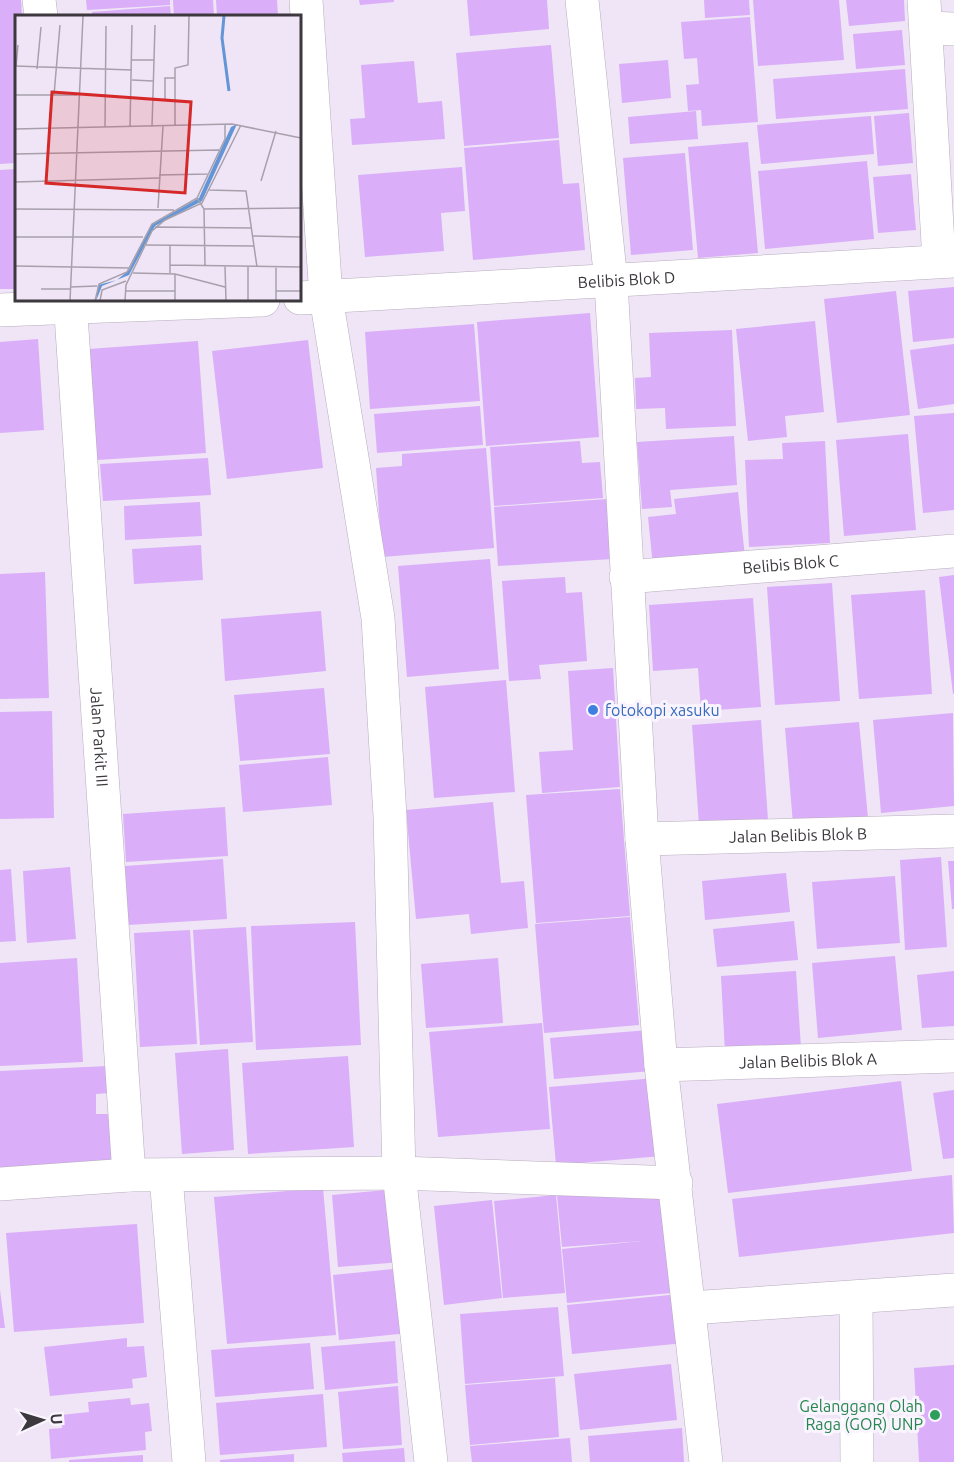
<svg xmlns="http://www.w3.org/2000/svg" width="954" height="1462" viewBox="0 0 954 1462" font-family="Ubuntu,sans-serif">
<rect width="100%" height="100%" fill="#efe5f6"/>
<path fill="#daaef8" d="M 0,0 L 21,0 L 22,16 L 16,16 L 16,163 L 0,164 Z
M 86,0 L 170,0 L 170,5 L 87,10 Z
M 173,0 L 213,0 L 214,16 L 174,16 Z
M 216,0 L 277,0 L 278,16 L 217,16 Z
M 359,0 L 394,0 L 394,2 L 360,5 Z
M 467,0 L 547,0 L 549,29 L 470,36 Z
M 704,0 L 749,0 L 750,15 L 705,18 Z
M 753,0 L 839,0 L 844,60 L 758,66 Z
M 846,0 L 904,0 L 905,21 L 849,26 Z
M 170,6 L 171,16 L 93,16 L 92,12 Z
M 750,17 L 758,122 L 702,126 L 701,110 L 688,111 L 686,85 L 699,84 L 697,58 L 684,59 L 681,22 Z
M 902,30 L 905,65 L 856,69 L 853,34 Z
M 551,45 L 559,138 L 464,146 L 456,53 Z
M 668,60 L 671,98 L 622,103 L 619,64 Z
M 414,61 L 418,103 L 442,101 L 445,139 L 352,145 L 350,119 L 365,118 L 361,65 Z
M 905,69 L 908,109 L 776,119 L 773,79 Z
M 696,111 L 698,139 L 630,144 L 628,117 Z
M 909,113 L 913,163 L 878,166 L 874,116 Z
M 871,116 L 874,154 L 761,164 L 757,125 Z
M 559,140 L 563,184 L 579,183 L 585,250 L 473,260 L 464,148 Z
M 748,142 L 758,253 L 698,258 L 688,147 Z
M 685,153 L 693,250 L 631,255 L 623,158 Z
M 867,161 L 874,239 L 765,249 L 758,171 Z
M 462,167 L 465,211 L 441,213 L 444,251 L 365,257 L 358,175 Z
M 16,169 L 16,289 L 0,289 L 0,170 Z
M 911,174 L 916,230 L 878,233 L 873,177 Z
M 954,287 L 954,338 L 913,342 L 908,291 Z
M 896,291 L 910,415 L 837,423 L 824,299 Z
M 590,313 L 599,437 L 486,446 L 477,322 Z
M 815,321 L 824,412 L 785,416 L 787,437 L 748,441 L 736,329 Z
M 474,324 L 480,401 L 370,409 L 365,332 Z
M 732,330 L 736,426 L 666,429 L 665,408 L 636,409 L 635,378 L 651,377 L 649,333 Z
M 38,339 L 44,430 L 0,433 L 0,342 Z
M 308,340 L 323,468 L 227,479 L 212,351 Z
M 198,341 L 206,453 L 97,460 L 89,349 Z
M 954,344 L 954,404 L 918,409 L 910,350 Z
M 480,406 L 483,445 L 377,453 L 374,414 Z
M 954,413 L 954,510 L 923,513 L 914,416 Z
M 908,434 L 916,530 L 844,536 L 836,440 Z
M 734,436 L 737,485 L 670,490 L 672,507 L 642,509 L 637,442 Z
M 580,441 L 582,463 L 600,462 L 603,498 L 494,506 L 490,447 Z
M 825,441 L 830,543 L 749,547 L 745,460 L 783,459 L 782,443 Z
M 486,448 L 494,548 L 382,557 L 376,468 L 402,466 L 402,454 Z
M 208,458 L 211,495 L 103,501 L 100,464 Z
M 738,492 L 745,557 L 653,566 L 648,517 L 676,514 L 674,499 Z
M 607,499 L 612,559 L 498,566 L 494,507 Z
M 200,502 L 202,536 L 125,540 L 124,506 Z
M 201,545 L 203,580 L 134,584 L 132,549 Z
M 490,559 L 499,669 L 407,677 L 398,566 Z
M 45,572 L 49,698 L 0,699 L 0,574 Z
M 954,575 L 954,694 L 953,694 L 939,577 Z
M 565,577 L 566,593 L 582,592 L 587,661 L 539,665 L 541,679 L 509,681 L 502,581 Z
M 832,583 L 840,701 L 775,705 L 767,587 Z
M 925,590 L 932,694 L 859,699 L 851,595 Z
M 753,598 L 761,707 L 701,711 L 698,668 L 653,671 L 649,605 Z
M 321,611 L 326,671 L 225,681 L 221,619 Z
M 613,668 L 620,787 L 542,793 L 539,752 L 573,750 L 568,671 Z
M 506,680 L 515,792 L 434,798 L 425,687 Z
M 324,688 L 330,754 L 240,761 L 234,695 Z
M 52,711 L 54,818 L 0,819 L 0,712 Z
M 953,713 L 954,806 L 881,813 L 873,720 Z
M 761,720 L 768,820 L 699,825 L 692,725 Z
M 859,722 L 868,818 L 793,824 L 785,728 Z
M 328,757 L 332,805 L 243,812 L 239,765 Z
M 620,789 L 630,916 L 536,923 L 526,795 Z
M 493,802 L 501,883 L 524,881 L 528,928 L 471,934 L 469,914 L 416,919 L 406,810 Z
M 225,807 L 228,856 L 126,862 L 123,814 Z
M 941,857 L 947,947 L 905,950 L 900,860 Z
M 223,859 L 227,919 L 128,925 L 125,866 Z
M 948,861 L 954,861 L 954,909 L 952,909 Z
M 70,867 L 76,939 L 27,943 L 23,871 Z
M 11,869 L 16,941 L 0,942 L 0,870 Z
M 786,873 L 790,912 L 705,920 L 702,881 Z
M 895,876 L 900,943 L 817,949 L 812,882 Z
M 630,917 L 639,1025 L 544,1033 L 535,924 Z
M 794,921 L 798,960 L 717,967 L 713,929 Z
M 355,922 L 361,1045 L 256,1050 L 251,926 Z
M 246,927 L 253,1042 L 200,1045 L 193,930 Z
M 190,930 L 197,1044 L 140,1047 L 134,933 Z
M 895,956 L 902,1030 L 818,1038 L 812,963 Z
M 77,958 L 83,1062 L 0,1066 L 0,963 Z
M 498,958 L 503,1023 L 426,1028 L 421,964 Z
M 796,971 L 801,1048 L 725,1053 L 721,976 Z
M 954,971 L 954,1026 L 922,1028 L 917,975 Z
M 542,1023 L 550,1129 L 438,1137 L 429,1032 Z
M 649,1030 L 652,1071 L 554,1079 L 550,1038 Z
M 228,1049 L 234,1150 L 182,1154 L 175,1053 Z
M 348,1056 L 354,1147 L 248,1154 L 242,1063 Z
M 108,1066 L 109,1093 L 96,1094 L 96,1114 L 111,1114 L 114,1171 L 0,1177 L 0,1071 Z
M 656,1078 L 662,1156 L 556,1165 L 549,1087 Z
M 901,1081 L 912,1171 L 728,1193 L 717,1104 Z
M 954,1090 L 954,1158 L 943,1159 L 933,1093 Z
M 952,1175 L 954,1233 L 739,1257 L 732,1199 Z
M 670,1184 L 681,1292 L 567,1303 L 562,1249 L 642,1241 L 562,1247 L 557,1195 Z
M 323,1188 L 336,1335 L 227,1344 L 214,1197 Z
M 397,1189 L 402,1262 L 338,1267 L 332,1195 Z
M 556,1195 L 565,1293 L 503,1298 L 494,1201 Z
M 492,1200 L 502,1298 L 444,1305 L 434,1206 Z
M 137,1224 L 144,1323 L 14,1332 L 6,1233 Z
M 403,1268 L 409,1333 L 339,1340 L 333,1275 Z
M 0,1290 L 5,1328 L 0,1328 Z
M 680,1294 L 685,1343 L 572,1354 L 567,1305 Z
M 558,1307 L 564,1376 L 465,1384 L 460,1314 Z
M 127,1338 L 127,1347 L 144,1346 L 147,1377 L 132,1379 L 133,1388 L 50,1396 L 44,1347 Z
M 395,1341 L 398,1383 L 325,1390 L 321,1347 Z
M 310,1343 L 314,1389 L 215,1397 L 211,1350 Z
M 671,1364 L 677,1420 L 580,1430 L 574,1374 Z
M 954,1365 L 954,1462 L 919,1462 L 914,1368 Z
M 555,1378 L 559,1437 L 470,1445 L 465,1385 Z
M 398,1386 L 402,1445 L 343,1449 L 338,1392 Z
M 323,1394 L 327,1447 L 220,1455 L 216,1403 Z
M 130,1398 L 131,1405 L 149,1403 L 152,1431 L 145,1432 L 146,1450 L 51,1459 L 49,1429 L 62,1428 L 61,1415 L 89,1412 L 88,1402 Z
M 682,1428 L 684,1462 L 590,1462 L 588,1436 Z
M 570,1438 L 572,1462 L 472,1462 L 470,1446 Z
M 404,1448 L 405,1462 L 343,1462 L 342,1453 Z
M 294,1454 L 294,1462 L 220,1462 L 220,1460 Z
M 143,1455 L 143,1462 L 69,1462 L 69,1460 Z"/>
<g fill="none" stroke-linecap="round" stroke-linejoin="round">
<defs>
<g id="minor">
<path d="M 39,0 L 41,16"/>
<path d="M 306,0 L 326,297 L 378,618 L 390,816 L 399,1173 L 431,1462"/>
<path d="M 582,0 L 611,282 L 642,839 L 661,1065 L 706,1462"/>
<path d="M 924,0 L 939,261"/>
<path d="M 926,28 L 954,29"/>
<path id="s1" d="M 300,298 L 954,261"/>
<path id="s2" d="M 70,300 L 129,1175"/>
<path d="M 0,310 L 263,300"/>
<path id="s3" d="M 626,577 L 954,551"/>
<path id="s4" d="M 642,839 L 954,831"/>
<path id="s5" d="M 661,1065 L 954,1056"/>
<path d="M 166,1176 L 189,1462"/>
<path d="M 0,1184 L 129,1175 L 399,1173 L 676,1183"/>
<path d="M 856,1298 L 857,1462"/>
<path d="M 690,1308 L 954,1290"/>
</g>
</defs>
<use href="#minor" stroke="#b6adbd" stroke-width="34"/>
<use href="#minor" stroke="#fff" stroke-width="33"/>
</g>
<circle fill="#3f7fe0" stroke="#faf4ff" stroke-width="2" cx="593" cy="710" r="6"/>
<circle fill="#2e9e5b" stroke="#faf4ff" stroke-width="2" cx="935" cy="1415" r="6"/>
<g text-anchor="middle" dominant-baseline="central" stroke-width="6" stroke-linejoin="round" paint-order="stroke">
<g font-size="16" fill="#3c383e" stroke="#faf4ff">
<text stroke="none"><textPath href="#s1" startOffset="327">Belibis Blok D</textPath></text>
<text stroke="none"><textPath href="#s3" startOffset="165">Belibis Blok C</textPath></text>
<text stroke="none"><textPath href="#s2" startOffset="438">Jalan Parkit III</textPath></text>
<text stroke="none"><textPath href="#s4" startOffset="156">Jalan Belibis Blok B</textPath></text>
<text stroke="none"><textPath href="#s5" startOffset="147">Jalan Belibis Blok A</textPath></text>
</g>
<g font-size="16" fill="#366cbe" stroke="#faf4ff" text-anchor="start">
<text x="605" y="710">fotokopi xasuku</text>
</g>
<g font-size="16" fill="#27864d" stroke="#faf4ff" text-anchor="end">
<text x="923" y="1406">Gelanggang Olah<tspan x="923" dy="18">Raga (GOR) UNP</tspan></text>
</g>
</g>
<g transform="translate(15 15)">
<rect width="286" height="286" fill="#efe5f6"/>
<path d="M 222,109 L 187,186 L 140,211 L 114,260 L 87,271 L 81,286 L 83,270 L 102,265 L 114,255 L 136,210 L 184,183 L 216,112 Z" fill="#6496d7"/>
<path fill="none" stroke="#6496d7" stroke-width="3" d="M 209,1 L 207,23 L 214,76"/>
<path fill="none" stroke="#a7a0ac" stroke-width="1.5" d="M 117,45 L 139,45 L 137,112M 139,45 L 140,10M 0,51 L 117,55M 1,51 L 3,30M 22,54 L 26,12M 117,65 L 138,66M 0,80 L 62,80M 39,80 L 45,10M 150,84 L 150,63 L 160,63M 160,111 L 160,53 L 173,50 L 174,1M 90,112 L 91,11M 115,112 L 117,10M 0,114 L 217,109 L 286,123M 0,139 L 204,135M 144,160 L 194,159M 246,166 L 261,116M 0,167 L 144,163M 194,175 L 231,176 L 242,252M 182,183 L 210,124 L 210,109M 143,193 L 148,111M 0,194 L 159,195M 189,194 L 286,193M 140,212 L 236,213M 238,221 L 286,222M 0,222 L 128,222M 129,230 L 239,231M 155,231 L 155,250M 0,251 L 116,253M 210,251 L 211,286M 233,252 L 233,286M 261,252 L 261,286M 118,258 L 160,259 L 210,272M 155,258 L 155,250 L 286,252M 55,272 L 82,271M 26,274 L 55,274M 110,276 L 160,276M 261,276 L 286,276M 55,286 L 68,1M 80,286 L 84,269 L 112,257 L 137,209 L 182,183 L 189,194 L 190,251M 85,286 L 87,275 L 111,266M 110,286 L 111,270 L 137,216 L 150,205 L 187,188 L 226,110M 160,286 L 160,259"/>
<path fill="#d62828" fill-opacity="0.15" stroke="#d62828" stroke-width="3" d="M 37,77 L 176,87 L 170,178 L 31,168 Z"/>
<rect width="286" height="286" fill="none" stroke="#3c383e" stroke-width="3"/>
</g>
<g transform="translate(42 1420) rotate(86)" stroke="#faf4ff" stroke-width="4.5" paint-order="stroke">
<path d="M0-4.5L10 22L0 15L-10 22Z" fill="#3c383e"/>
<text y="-9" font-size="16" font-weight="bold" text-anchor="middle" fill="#3c383e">U</text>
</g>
</svg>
